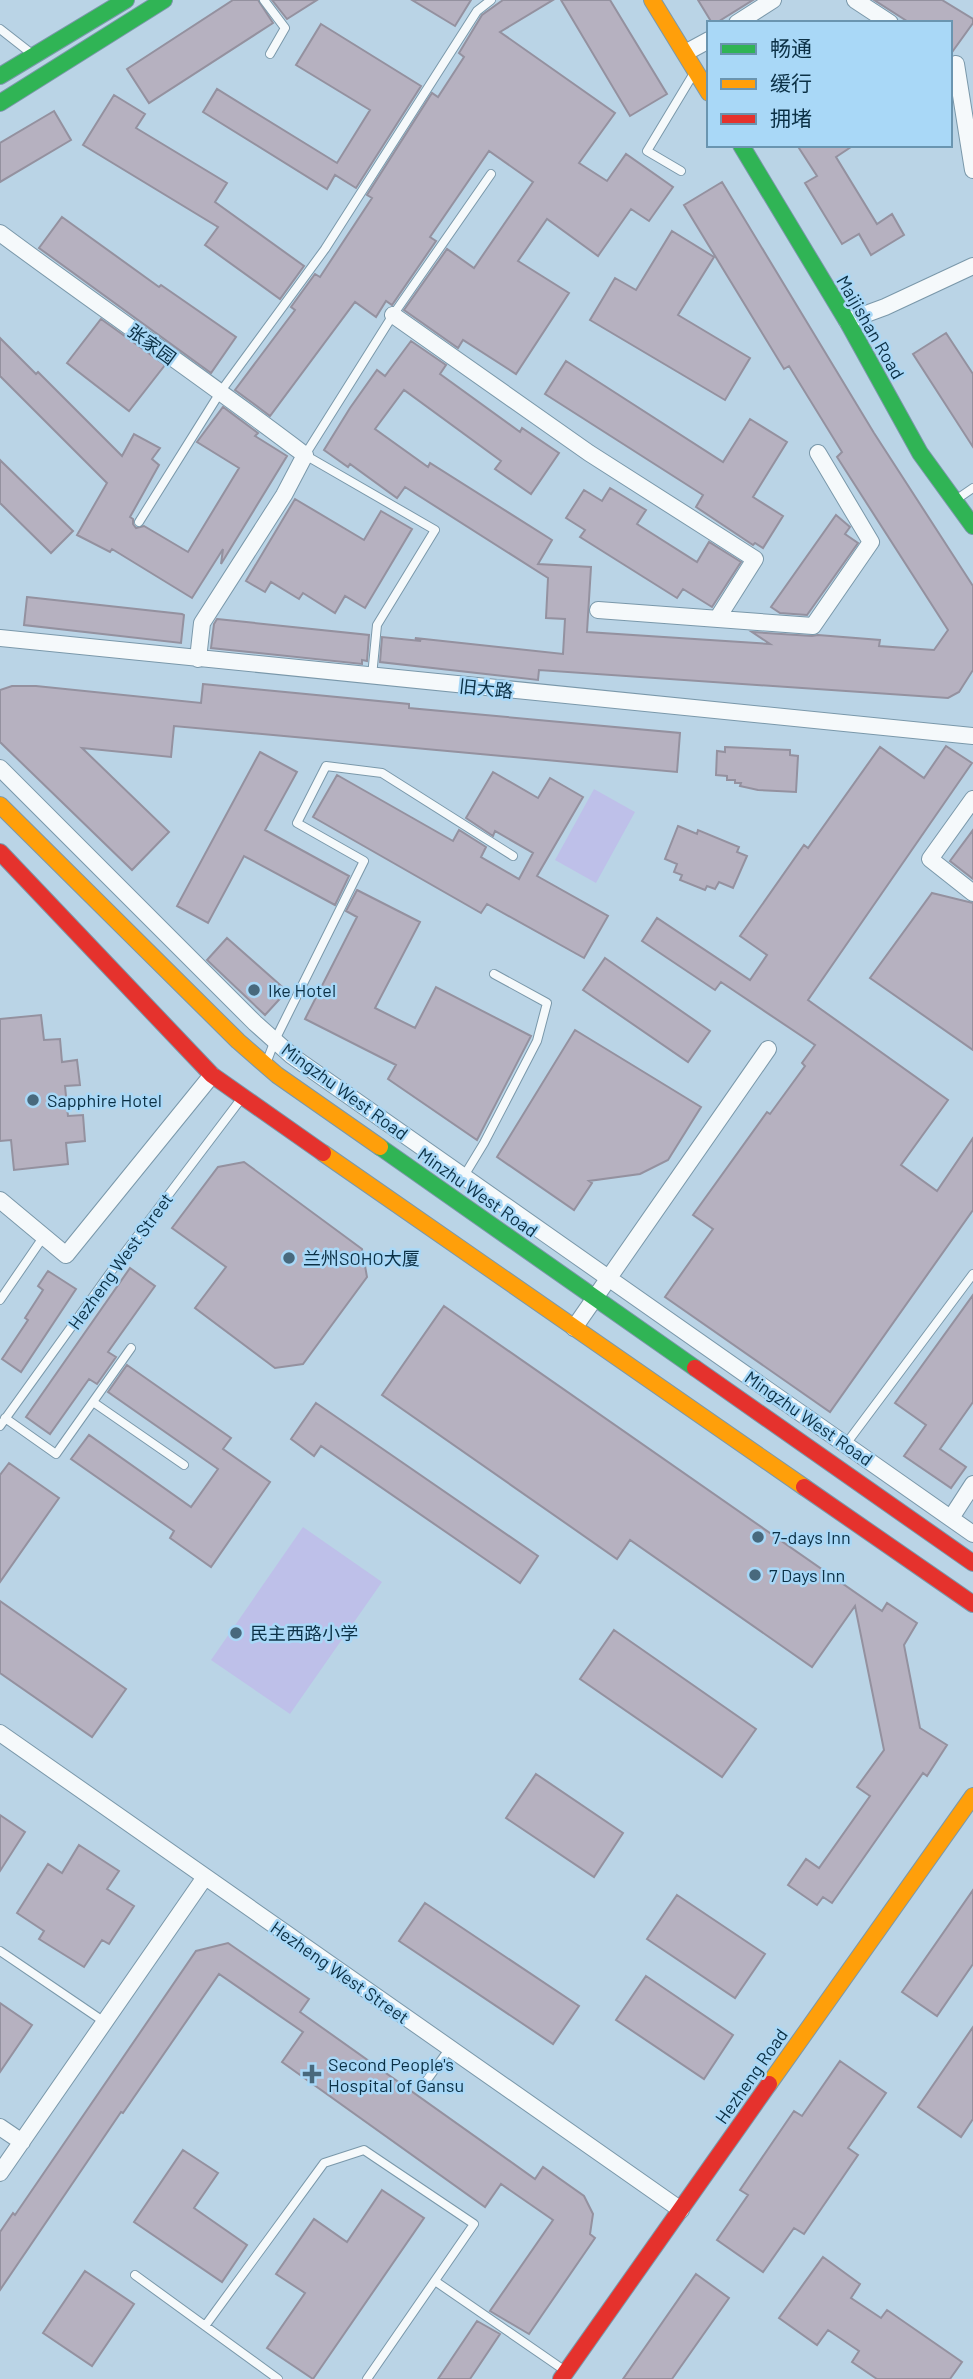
<svg xmlns="http://www.w3.org/2000/svg" width="973" height="2379" viewBox="0 0 973 2379" font-family="Barlow,'Noto Sans SC',sans-serif">
<rect width="100%" height="100%" fill="#bad4e6"/>
<path fill="#bec0e9" d="M 594,789 L 635,812 L 596,883 L 555,860 Z
M 303,1527 L 382,1582 L 290,1714 L 211,1660 Z"/>
<path fill="#b6b1c0" stroke="#94919f" stroke-width="2" d="M 233,0 L 258,0 L 273,23 L 149,103 L 127,69 Z
M 272,0 L 317,0 L 287,19 Z
M 412,0 L 471,0 L 455,26 Z
M 503,0 L 553,0 L 500,32 L 615,113 L 579,163 L 607,181 L 626,154 L 673,187 L 649,221 L 631,209 L 598,256 L 547,219 L 518,261 L 569,293 L 516,374 L 463,340 L 458,348 L 404,310 L 447,249 L 474,268 L 533,182 L 489,151 L 430,237 L 436,241 L 392,305 L 386,301 L 376,317 L 355,302 L 270,416 L 235,390 L 295,310 L 291,307 L 315,274 L 320,277 L 372,198 L 367,195 L 432,93 L 438,97 L 464,57 L 459,53 L 482,15 Z
M 561,0 L 610,0 L 667,94 L 630,116 Z
M 698,0 L 753,0 L 716,23 L 712,23 Z
M 874,0 L 942,0 L 973,19 L 973,23 L 950,55 L 950,23 L 910,23 Z
M 321,24 L 421,86 L 356,188 L 335,175 L 327,189 L 203,112 L 217,89 L 337,163 L 370,110 L 296,65 Z
M 114,95 L 145,114 L 136,128 L 227,183 L 215,202 L 304,266 L 280,299 L 205,245 L 218,227 L 83,145 Z
M 54,111 L 71,140 L 0,182 L 0,143 Z
M 797,145 L 854,145 L 836,157 L 877,224 L 892,214 L 904,235 L 871,255 L 859,234 L 842,244 L 805,183 L 817,176 Z
M 722,182 L 874,433 L 973,586 L 973,670 L 959,692 L 948,698 L 539,670 L 538,680 L 380,662 L 382,637 L 421,641 L 415,638 L 563,654 L 565,619 L 546,618 L 548,578 L 405,487 L 397,498 L 350,464 L 348,467 L 324,450 L 350,408 L 377,370 L 385,376 L 411,341 L 446,365 L 440,374 L 520,432 L 522,428 L 559,453 L 531,494 L 495,469 L 501,461 L 404,390 L 375,429 L 428,467 L 430,463 L 552,540 L 538,564 L 591,567 L 587,632 L 770,644 L 752,632 L 812,636 L 818,635 L 880,640 L 879,646 L 934,650 L 948,630 L 837,457 L 842,452 L 789,366 L 784,369 L 684,205 Z
M 62,217 L 159,287 L 161,285 L 236,337 L 211,373 L 39,248 Z
M 672,231 L 714,257 L 678,315 L 750,358 L 725,400 L 590,320 L 615,278 L 636,290 Z
M 101,319 L 165,365 L 129,411 L 67,363 Z
M 946,333 L 973,374 L 973,447 L 913,354 Z
M 0,338 L 36,374 L 38,372 L 122,456 L 134,434 L 160,448 L 152,459 L 159,465 L 130,517 L 133,519 L 133,524 L 136,528 L 144,526 L 188,552 L 239,468 L 197,442 L 223,407 L 258,433 L 255,436 L 287,456 L 221,564 L 223,549 L 192,598 L 112,549 L 110,552 L 77,535 L 107,483 L 0,376 Z
M 566,361 L 723,462 L 750,419 L 787,442 L 753,497 L 783,516 L 763,548 L 755,543 L 753,545 L 696,507 L 703,495 L 545,394 Z
M 0,460 L 73,531 L 51,553 L 0,503 Z
M 610,488 L 646,510 L 637,524 L 697,562 L 709,542 L 741,562 L 712,607 L 683,589 L 677,598 L 580,537 L 585,530 L 566,518 L 584,490 L 602,501 Z
M 295,499 L 364,540 L 381,511 L 412,529 L 365,608 L 345,596 L 335,613 L 303,593 L 299,599 L 271,582 L 265,592 L 246,581 Z
M 836,515 L 850,527 L 845,534 L 858,543 L 807,615 L 780,613 L 771,607 Z
M 27,597 L 182,614 L 184,615 L 181,643 L 24,625 Z
M 217,619 L 369,635 L 367,661 L 362,660 L 362,664 L 211,648 L 214,624 Z
M 203,684 L 409,704 L 409,708 L 680,733 L 677,772 L 174,726 L 171,757 L 82,748 L 169,832 L 132,870 L 0,742 L 0,690 L 12,686 L 36,686 L 201,703 Z
M 946,746 L 972,763 L 808,1000 L 948,1100 L 901,1165 L 937,1191 L 973,1138 L 973,1210 L 830,1412 L 665,1297 L 713,1229 L 693,1215 L 767,1112 L 770,1114 L 805,1066 L 802,1063 L 815,1045 L 721,982 L 715,990 L 642,941 L 657,918 L 750,980 L 767,955 L 740,936 L 804,845 L 808,848 L 880,747 L 924,778 Z
M 725,747 L 790,750 L 790,755 L 798,756 L 796,792 L 758,790 L 740,786 L 741,783 L 735,783 L 735,780 L 727,780 L 727,776 L 716,775 L 717,751 L 725,752 Z
M 260,752 L 297,772 L 265,830 L 349,876 L 335,905 L 244,856 L 208,923 L 177,906 Z
M 493,772 L 538,798 L 550,778 L 583,797 L 537,876 L 608,916 L 584,958 L 487,904 L 481,913 L 313,817 L 337,775 L 453,841 L 459,830 L 486,847 L 481,857 L 519,879 L 533,853 L 495,831 L 493,836 L 466,818 Z
M 678,826 L 697,834 L 698,830 L 739,847 L 737,852 L 747,856 L 733,888 L 719,882 L 715,889 L 707,886 L 705,890 L 680,880 L 682,875 L 674,872 L 677,864 L 665,859 Z
M 973,830 L 973,879 L 950,861 Z
M 357,890 L 420,922 L 375,1008 L 415,1028 L 436,987 L 531,1036 L 477,1140 L 388,1079 L 396,1065 L 305,1019 L 357,917 L 346,911 Z
M 932,893 L 973,903 L 973,1050 L 870,978 Z
M 227,938 L 287,991 L 265,1015 L 207,960 Z
M 605,958 L 710,1031 L 688,1062 L 583,990 Z
M 41,1015 L 44,1040 L 60,1039 L 62,1062 L 77,1060 L 80,1085 L 65,1086 L 68,1116 L 83,1115 L 85,1141 L 66,1143 L 68,1164 L 14,1170 L 11,1140 L 0,1141 L 0,1019 Z
M 575,1030 L 701,1107 L 668,1160 L 640,1174 L 589,1181 L 592,1183 L 574,1210 L 497,1157 Z
M 244,1162 L 362,1249 L 367,1277 L 303,1364 L 275,1368 L 195,1308 L 226,1267 L 172,1228 L 218,1167 Z
M 130,1268 L 155,1286 L 108,1352 L 116,1357 L 97,1384 L 89,1379 L 50,1434 L 26,1417 Z
M 48,1271 L 76,1289 L 21,1372 L 2,1359 L 28,1320 L 25,1318 L 43,1290 L 38,1286 Z
M 973,1295 L 973,1402 L 940,1449 L 966,1467 L 951,1488 L 904,1456 L 926,1425 L 895,1403 Z
M 444,1306 L 882,1611 L 887,1603 L 917,1623 L 904,1645 L 920,1728 L 947,1745 L 927,1776 L 923,1773 L 832,1903 L 823,1897 L 817,1905 L 788,1885 L 806,1859 L 819,1868 L 870,1796 L 857,1787 L 884,1750 L 855,1606 L 812,1667 L 630,1540 L 617,1559 L 382,1395 Z
M 127,1365 L 231,1438 L 223,1449 L 270,1482 L 211,1567 L 170,1538 L 174,1531 L 71,1459 L 89,1435 L 191,1507 L 218,1469 L 108,1392 Z
M 316,1403 L 538,1556 L 520,1583 L 321,1446 L 314,1456 L 291,1439 Z
M 9,1463 L 59,1498 L 0,1582 L 0,1475 Z
M 0,1601 L 126,1689 L 92,1737 L 0,1673 Z
M 614,1630 L 756,1729 L 722,1777 L 580,1679 Z
M 536,1774 L 623,1833 L 594,1877 L 506,1818 Z
M 0,1815 L 25,1832 L 0,1871 Z
M 79,1845 L 119,1871 L 107,1889 L 134,1906 L 109,1944 L 102,1940 L 84,1967 L 39,1939 L 44,1931 L 17,1913 L 48,1864 L 62,1873 Z
M 973,1890 L 973,1964 L 937,2016 L 902,1992 Z
M 677,1895 L 765,1954 L 735,1998 L 647,1939 Z
M 425,1903 L 579,2006 L 553,2044 L 399,1941 Z
M 228,1943 L 309,1999 L 300,2012 L 535,2179 L 543,2167 L 584,2196 L 593,2214 L 590,2234 L 595,2238 L 529,2334 L 490,2311 L 553,2220 L 501,2184 L 485,2207 L 282,2062 L 303,2032 L 219,1974 L 123,2113 L 121,2112 L 0,2290 L 0,2232 L 13,2213 L 15,2215 L 196,1951 Z
M 646,1976 L 733,2035 L 704,2079 L 616,2020 Z
M 0,2003 L 32,2025 L 0,2072 Z
M 973,2027 L 973,2119 L 961,2137 L 918,2107 Z
M 840,2061 L 886,2093 L 848,2148 L 858,2155 L 804,2234 L 794,2228 L 763,2272 L 717,2240 L 748,2195 L 740,2190 L 794,2111 L 802,2116 Z
M 183,2150 L 218,2173 L 194,2208 L 247,2245 L 222,2282 L 134,2222 Z
M 382,2190 L 424,2218 L 313,2379 L 267,2348 L 305,2293 L 276,2274 L 314,2219 L 347,2242 Z
M 823,2257 L 860,2284 L 851,2298 L 881,2318 L 887,2310 L 962,2362 L 950,2379 L 877,2379 L 852,2362 L 859,2351 L 828,2330 L 817,2345 L 779,2318 Z
M 85,2271 L 134,2304 L 92,2366 L 43,2333 Z
M 696,2274 L 729,2298 L 672,2379 L 623,2379 Z
M 477,2321 L 500,2334 L 470,2379 L 438,2379 Z"/>
<g fill="none" stroke-linecap="round" stroke-linejoin="round">
<defs>
<path id="lane" d="M 264,0 L 285,28 L 270,54
M 0,29 L 32,54
M 681,171 L 647,151 L 694,73
M 957,499 L 973,488
M 139,522 L 221,391 L 325,249 L 477,11 L 491,0
M 372,676 L 377,625 L 435,530 L 305,455 L 393,315 L 491,174
M 267,1061 L 275,1040 L 364,861 L 297,823 L 326,766 L 382,773 L 513,856
M 464,1176 L 484,1143 L 537,1041 L 547,1003 L 494,974
M 0,1300 L 44,1236
M 93,1402 L 184,1465
M 5,1418 L 56,1454 L 131,1348
M 0,1426 L 123,1255 L 241,1099
M 846,1444 L 973,1274
M 0,1951 L 103,2021
M 427,2080 L 450,2048
M 135,2275 L 278,2379
M 435,2281 L 564,2370
M 205,2326 L 324,2163 L 364,2150 L 474,2224 L 367,2379"/>
<path id="street" d="M 855,0 L 890,23
M 737,23 L 773,0
M 685,53 L 709,40
M 956,64 L 973,170
M 0,233 C 101,308 205,379 305,455 L 284,495 L 202,623 L 198,659
M 393,315 L 589,453 L 755,559 L 717,619
M 847,321 L 885,307 L 973,266
M 598,610 L 813,626 L 871,542 L 818,453
M 0,638 L 973,736
M 0,768 L 255,1023 L 292,1056 L 973,1534
M 973,799 L 930,859 L 973,893
M 0,1200 L 66,1255 L 212,1075
M 574,1328 L 768,1049
M 951,1518 L 973,1484
M 0,1733 L 681,2210
M 0,2127 L 22,2142
M 0,2173 L 205,1877"/>
<path id="fast" d="M 0,76 L 126,0
M 0,103 L 164,0
M 741,145 L 847,321 L 920,453 L 973,526
M 380,1147 L 695,1368"/>
<path id="slow" d="M 652,0 L 709,93
M 0,805 L 238,1041 L 277,1075 L 380,1147
M 323,1153 L 804,1487
M 769,2084 L 973,1796"/>
<path id="jam" d="M 0,852 L 212,1075 L 323,1153
M 695,1368 L 973,1563
M 804,1487 L 973,1604
M 561,2379 L 769,2084"/>
</defs>
<use href="#lane" stroke="#7a98aa" stroke-width="10"/>
<use href="#street" stroke="#7a98aa" stroke-width="18"/>
<use href="#fast" stroke="#7a98aa" stroke-width="18"/>
<use href="#slow" stroke="#7a98aa" stroke-width="18"/>
<use href="#jam" stroke="#7a98aa" stroke-width="18"/>
<use href="#lane" stroke="#f5f9fb" stroke-width="8"/>
<use href="#street" stroke="#f5f9fb" stroke-width="16"/>
<use href="#fast" stroke="#30b455" stroke-width="16"/>
<use href="#slow" stroke="#ff9f0a" stroke-width="16"/>
<use href="#jam" stroke="#e5322d" stroke-width="16"/>
</g>
<g fill="#48697d" stroke="#a9d8f7" stroke-width="2.5">
<circle cx="254" cy="990" r="7"/>
<circle cx="33" cy="1100" r="7"/>
<circle cx="289" cy="1258" r="7"/>
<circle cx="758" cy="1537" r="7"/>
<circle cx="755" cy="1575" r="7"/>
<circle cx="236" cy="1633" r="7"/>
<path d="M308.5 2063.5h7v7h7v7h-7v7h-7v-7h-7v-7h7z"/>
</g>
<g text-anchor="middle" dominant-baseline="central" stroke-width="5" stroke-linejoin="round" paint-order="stroke">
<g font-size="18" fill="#0b3045" stroke="#a9d8f7">
<text transform="translate(871 327) rotate(60)">Maijishan Road</text>
<text transform="translate(152 344) rotate(36)">张家园</text>
<text transform="translate(486 688) rotate(6)">旧大路</text>
<text transform="translate(345 1091) rotate(36)">Mingzhu West Road</text>
<text transform="translate(478 1192) rotate(35)">Minzhu West Road</text>
<text transform="translate(120 1261) rotate(-54)">Hezheng West Street</text>
<text transform="translate(809 1418) rotate(35)">Mingzhu West Road</text>
<text transform="translate(340 1972) rotate(35)">Hezheng West Street</text>
<text transform="translate(751 2076) rotate(-55)">Hezheng Road</text>
</g>
<g font-size="18" fill="#0b3045" stroke="#a9d8f7" text-anchor="start">
<text x="268" y="990">Ike Hotel</text>
<text x="47" y="1100">Sapphire Hotel</text>
<text x="303" y="1258">兰州SOHO大厦</text>
<text x="772" y="1537">7-days Inn</text>
<text x="769" y="1575">7 Days Inn</text>
<text x="250" y="1633">民主西路小学</text>
<text x="328" y="2064">Second People's<tspan x="328" dy="21">Hospital of Gansu</tspan></text>
</g>
</g>
<rect x="707" y="21" width="245" height="126" fill="#a9d8f7" stroke="#6a95b0" stroke-width="2"/>
<rect x="721" y="44" width="35" height="10" fill="#30b455" stroke="#6a95b0" stroke-width="2"/>
<text x="770" y="56" font-size="21" fill="#0b3045">畅通</text>
<rect x="721" y="79" width="35" height="10" fill="#ff9f0a" stroke="#6a95b0" stroke-width="2"/>
<text x="770" y="91" font-size="21" fill="#0b3045">缓行</text>
<rect x="721" y="114" width="35" height="10" fill="#e5322d" stroke="#6a95b0" stroke-width="2"/>
<text x="770" y="126" font-size="21" fill="#0b3045">拥堵</text>
</svg>
